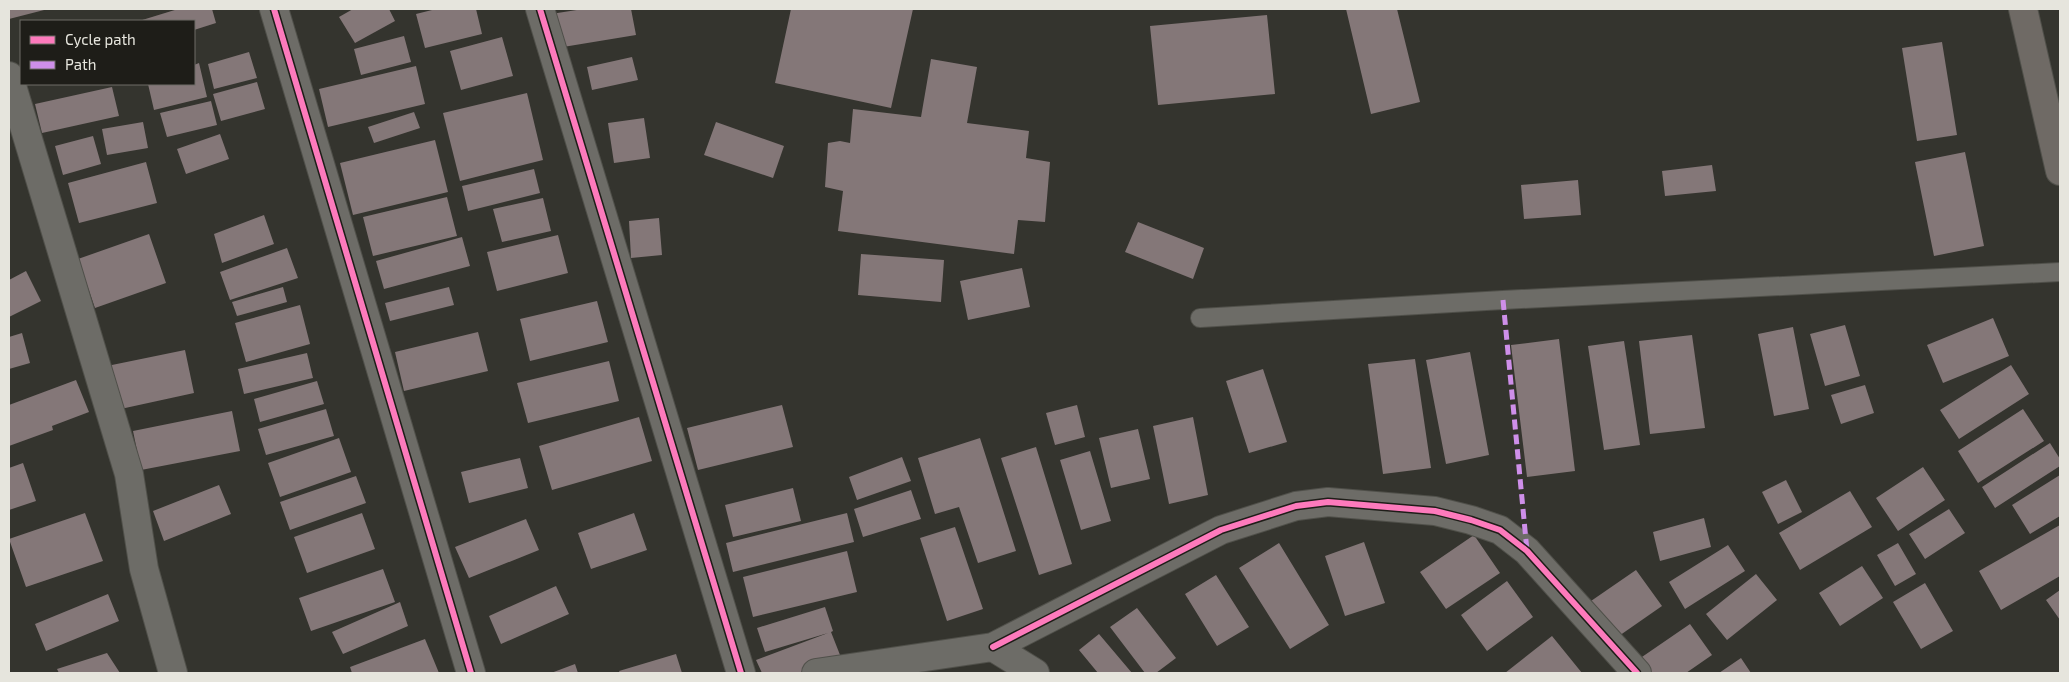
<svg xmlns="http://www.w3.org/2000/svg" width="2069" height="682" viewBox="0 0 2069 682" font-family="'Exo 2',sans-serif">
<rect width="100%" height="100%" fill="#34342e"/>
<path fill="#847778" d="M 9,9 L 48,9 L 9,19 Z
M 178,9 L 212,9 L 216,23 L 194,30 L 194,21 L 139,21 Z
M 353,9 L 389,9 L 395,21 L 355,43 L 339,17 Z
M 436,9 L 476,9 L 482,34 L 425,48 L 416,14 Z
M 583,9 L 631,9 L 636,35 L 557,48 L 551,14 Z
M 791,9 L 913,9 L 891,108 L 775,83 Z
M 1346,9 L 1397,9 L 1420,102 L 1371,114 Z
M 1267,15 L 1275,94 L 1158,105 L 1150,26 Z
M 404,36 L 411,62 L 361,75 L 354,49 Z
M 502,37 L 513,76 L 461,90 L 450,51 Z
M 1942,42 L 1957,135 L 1917,141 L 1902,48 Z
M 249,52 L 257,78 L 214,89 L 208,64 Z
M 632,57 L 638,80 L 592,90 L 587,67 Z
M 931,59 L 977,67 L 967,123 L 1029,131 L 1026,158 L 1050,162 L 1045,222 L 1018,220 L 1014,254 L 838,231 L 843,191 L 825,187 L 828,143 L 840,141 L 850,143 L 853,109 L 921,117 Z
M 199,63 L 207,97 L 154,110 L 148,84 L 194,84 L 194,65 Z
M 416,66 L 425,104 L 328,127 L 319,89 Z
M 257,82 L 265,109 L 221,121 L 213,94 Z
M 112,87 L 119,116 L 42,133 L 35,104 Z
M 527,93 L 543,160 L 460,181 L 443,113 Z
M 211,101 L 217,125 L 167,137 L 160,113 Z
M 414,112 L 420,128 L 374,143 L 368,127 Z
M 644,118 L 650,158 L 614,163 L 608,123 Z
M 143,122 L 148,148 L 107,155 L 102,129 Z
M 716,122 L 784,146 L 773,178 L 704,155 Z
M 220,134 L 229,159 L 186,174 L 177,149 Z
M 93,136 L 101,164 L 63,175 L 55,146 Z
M 435,140 L 448,192 L 353,215 L 340,163 Z
M 1965,152 L 1984,246 L 1934,256 L 1915,162 Z
M 146,162 L 157,203 L 79,223 L 68,183 Z
M 1712,165 L 1716,191 L 1665,196 L 1662,171 Z
M 534,169 L 540,193 L 468,211 L 462,186 Z
M 1578,180 L 1581,215 L 1524,219 L 1521,185 Z
M 447,197 L 457,236 L 373,256 L 363,217 Z
M 543,198 L 551,231 L 502,242 L 493,209 Z
M 264,215 L 274,244 L 222,263 L 214,234 Z
M 659,218 L 662,255 L 631,258 L 629,221 Z
M 1138,222 L 1204,248 L 1193,279 L 1125,252 Z
M 149,234 L 166,283 L 95,308 L 78,259 Z
M 558,235 L 568,273 L 497,291 L 487,252 Z
M 462,237 L 470,266 L 384,289 L 376,261 Z
M 287,248 L 298,278 L 230,300 L 220,272 Z
M 861,254 L 944,260 L 941,302 L 858,295 Z
M 1022,268 L 1030,307 L 968,320 L 960,281 Z
M 26,271 L 41,301 L 9,317 L 9,280 Z
M 283,287 L 287,302 L 237,316 L 232,302 Z
M 449,287 L 454,305 L 390,321 L 385,303 Z
M 597,301 L 608,342 L 530,361 L 520,319 Z
M 300,305 L 310,344 L 246,362 L 235,323 Z
M 1993,318 L 2009,356 L 1943,383 L 1927,345 Z
M 1845,325 L 1860,376 L 1825,386 L 1810,334 Z
M 1793,327 L 1809,409 L 1774,416 L 1758,334 Z
M 478,332 L 488,371 L 404,391 L 395,352 Z
M 22,333 L 30,363 L 9,369 L 9,337 Z
M 1692,335 L 1705,428 L 1650,434 L 1639,341 Z
M 1559,339 L 1575,471 L 1527,477 L 1511,345 Z
M 1624,341 L 1640,445 L 1604,450 L 1588,346 Z
M 185,350 L 194,393 L 116,410 L 107,366 Z
M 1470,352 L 1489,455 L 1446,464 L 1426,360 Z
M 307,353 L 313,378 L 244,394 L 238,369 Z
M 1415,359 L 1431,468 L 1383,474 L 1368,364 Z
M 609,361 L 619,401 L 528,423 L 517,383 Z
M 2011,365 L 2029,394 L 1959,439 L 1940,410 Z
M 1263,369 L 1287,442 L 1249,453 L 1226,381 Z
M 76,380 L 89,412 L 52,426 L 53,430 L 9,446 L 9,405 Z
M 317,381 L 324,404 L 260,422 L 254,399 Z
M 1865,385 L 1874,413 L 1841,424 L 1831,395 Z
M 782,405 L 793,447 L 698,470 L 687,428 Z
M 1077,405 L 1085,437 L 1055,445 L 1046,413 Z
M 326,409 L 334,436 L 266,455 L 258,429 Z
M 2023,409 L 2044,441 L 1978,483 L 1958,451 Z
M 232,411 L 240,451 L 141,470 L 133,431 Z
M 639,417 L 652,461 L 552,490 L 539,446 Z
M 1193,417 L 1208,495 L 1169,504 L 1153,426 Z
M 1138,429 L 1150,479 L 1111,488 L 1099,438 Z
M 339,438 L 351,472 L 280,497 L 268,463 Z
M 980,438 L 1016,551 L 978,563 L 959,507 L 935,514 L 918,458 Z
M 2050,443 L 2060,459 L 2060,466 L 1995,508 L 1982,487 Z
M 1036,447 L 1072,564 L 1039,575 L 1001,458 Z
M 1090,451 L 1111,521 L 1081,530 L 1060,460 Z
M 902,457 L 911,481 L 857,500 L 849,477 Z
M 520,458 L 528,488 L 469,503 L 461,472 Z
M 23,463 L 36,501 L 9,510 L 9,468 Z
M 1923,467 L 1945,500 L 1898,531 L 1876,498 Z
M 2060,475 L 2060,516 L 2030,534 L 2012,505 Z
M 356,476 L 366,503 L 290,530 L 280,502 Z
M 1786,480 L 1802,512 L 1778,524 L 1762,492 Z
M 219,485 L 231,514 L 164,541 L 153,511 Z
M 793,488 L 801,521 L 733,537 L 725,505 Z
M 911,490 L 921,519 L 863,537 L 854,509 Z
M 1850,491 L 1872,527 L 1800,570 L 1779,533 Z
M 1949,509 L 1965,533 L 1925,559 L 1909,534 Z
M 85,513 L 103,561 L 26,587 L 9,539 Z
M 362,513 L 375,549 L 307,573 L 294,537 Z
M 634,513 L 647,550 L 591,569 L 578,533 Z
M 847,513 L 854,542 L 733,572 L 726,543 Z
M 1704,518 L 1711,547 L 1660,561 L 1653,532 Z
M 526,519 L 539,550 L 469,578 L 455,547 Z
M 2060,525 L 2060,576 L 2001,610 L 1979,571 Z
M 955,527 L 983,609 L 947,621 L 920,538 Z
M 1474,535 L 1500,573 L 1446,609 L 1420,572 Z
M 1364,542 L 1385,603 L 1345,616 L 1325,556 Z
M 1279,543 L 1329,625 L 1290,649 L 1239,568 Z
M 1898,543 L 1916,574 L 1895,586 L 1877,555 Z
M 1728,545 L 1745,571 L 1685,609 L 1669,582 Z
M 847,551 L 857,592 L 753,617 L 743,577 Z
M 1862,566 L 1883,598 L 1840,626 L 1819,593 Z
M 383,569 L 395,602 L 311,631 L 299,598 Z
M 1636,570 L 1662,606 L 1616,638 L 1591,601 Z
M 1756,574 L 1777,600 L 1727,640 L 1706,614 Z
M 1216,575 L 1249,627 L 1217,646 L 1185,594 Z
M 1507,581 L 1533,617 L 1487,651 L 1461,615 Z
M 1925,583 L 1953,631 L 1921,649 L 1893,602 Z
M 556,586 L 569,614 L 501,644 L 489,616 Z
M 2060,590 L 2060,620 L 2046,600 Z
M 108,594 L 119,621 L 46,651 L 35,624 Z
M 400,602 L 408,626 L 343,654 L 332,632 Z
M 825,607 L 833,631 L 831,632 L 842,660 L 809,673 L 762,673 L 756,660 L 828,633 L 765,652 L 757,628 Z
M 1137,608 L 1176,658 L 1156,673 L 1145,673 L 1110,627 Z
M 1690,624 L 1712,655 L 1686,673 L 1649,673 L 1639,659 Z
M 1099,634 L 1132,673 L 1098,673 L 1079,650 Z
M 1552,636 L 1582,673 L 1505,673 Z
M 425,639 L 439,673 L 352,673 L 350,667 Z
M 107,653 L 120,673 L 59,673 L 57,669 Z
M 676,654 L 682,673 L 620,673 L 619,671 Z
M 1741,658 L 1751,673 L 1719,673 Z
M 575,664 L 578,673 L 551,673 Z"/>
<g fill="none" stroke-linecap="round" stroke-linejoin="round">
<defs>
<path id="service" d="M 1200,318 L 1503,300 L 2060,272"/>
<path id="minor" d="M 274,9 L 471,673
M 540,9 L 741,673
M 9,76 L 129,474 L 144,569 L 173,673
M 993,647 L 1221,530 L 1296,506 L 1328,502 L 1435,511 L 1471,520 L 1500,530 L 1527,551 L 1637,673
M 816,673 L 993,647 L 1035,673"/>
<path id="primary" d="M 2023,9 L 2060,171"/>
</defs>
<use href="#service" stroke="#50504a" stroke-width="20"/>
<use href="#minor" stroke="#50504a" stroke-width="30"/>
<use href="#primary" stroke="#50504a" stroke-width="30"/>
<use href="#service" stroke="#6d6c67" stroke-width="18"/>
<use href="#minor" stroke="#6d6c67" stroke-width="28"/>
<use href="#primary" stroke="#6f6a65" stroke-width="28"/>
<path stroke="#ce8fe9" stroke-width="5" stroke-dasharray="10 5" stroke-linecap="butt" d="M 1503,300 L 1527,551"/>
<defs>
<path id="cycleway" d="M 274,9 L 471,673
M 540,9 L 741,673
M 993,647 L 1221,530 L 1296,506 L 1328,502 L 1435,511 L 1471,520 L 1500,530 L 1527,551 L 1637,673"/>
</defs>
<use href="#cycleway" stroke="#1e1d18" stroke-width="9"/>
<use href="#cycleway" stroke="#fd7abc" stroke-width="6"/>
</g>
<rect width="2069" height="682" fill="none" stroke="#e6e5dd" stroke-width="20"/>
<rect x="20" y="20" width="175" height="65" fill="#1e1d18" stroke="#6e6d67"/>
<rect x="30" y="36" width="25" height="8" fill="#fd7abc" stroke="#6e6d67"/>
<text x="65" y="45" font-size="15" fill="#e6e5dd">Cycle path</text>
<rect x="30" y="61" width="25" height="8" fill="#ce8fe9" stroke="#6e6d67"/>
<text x="65" y="70" font-size="15" fill="#e6e5dd">Path</text>
</svg>
